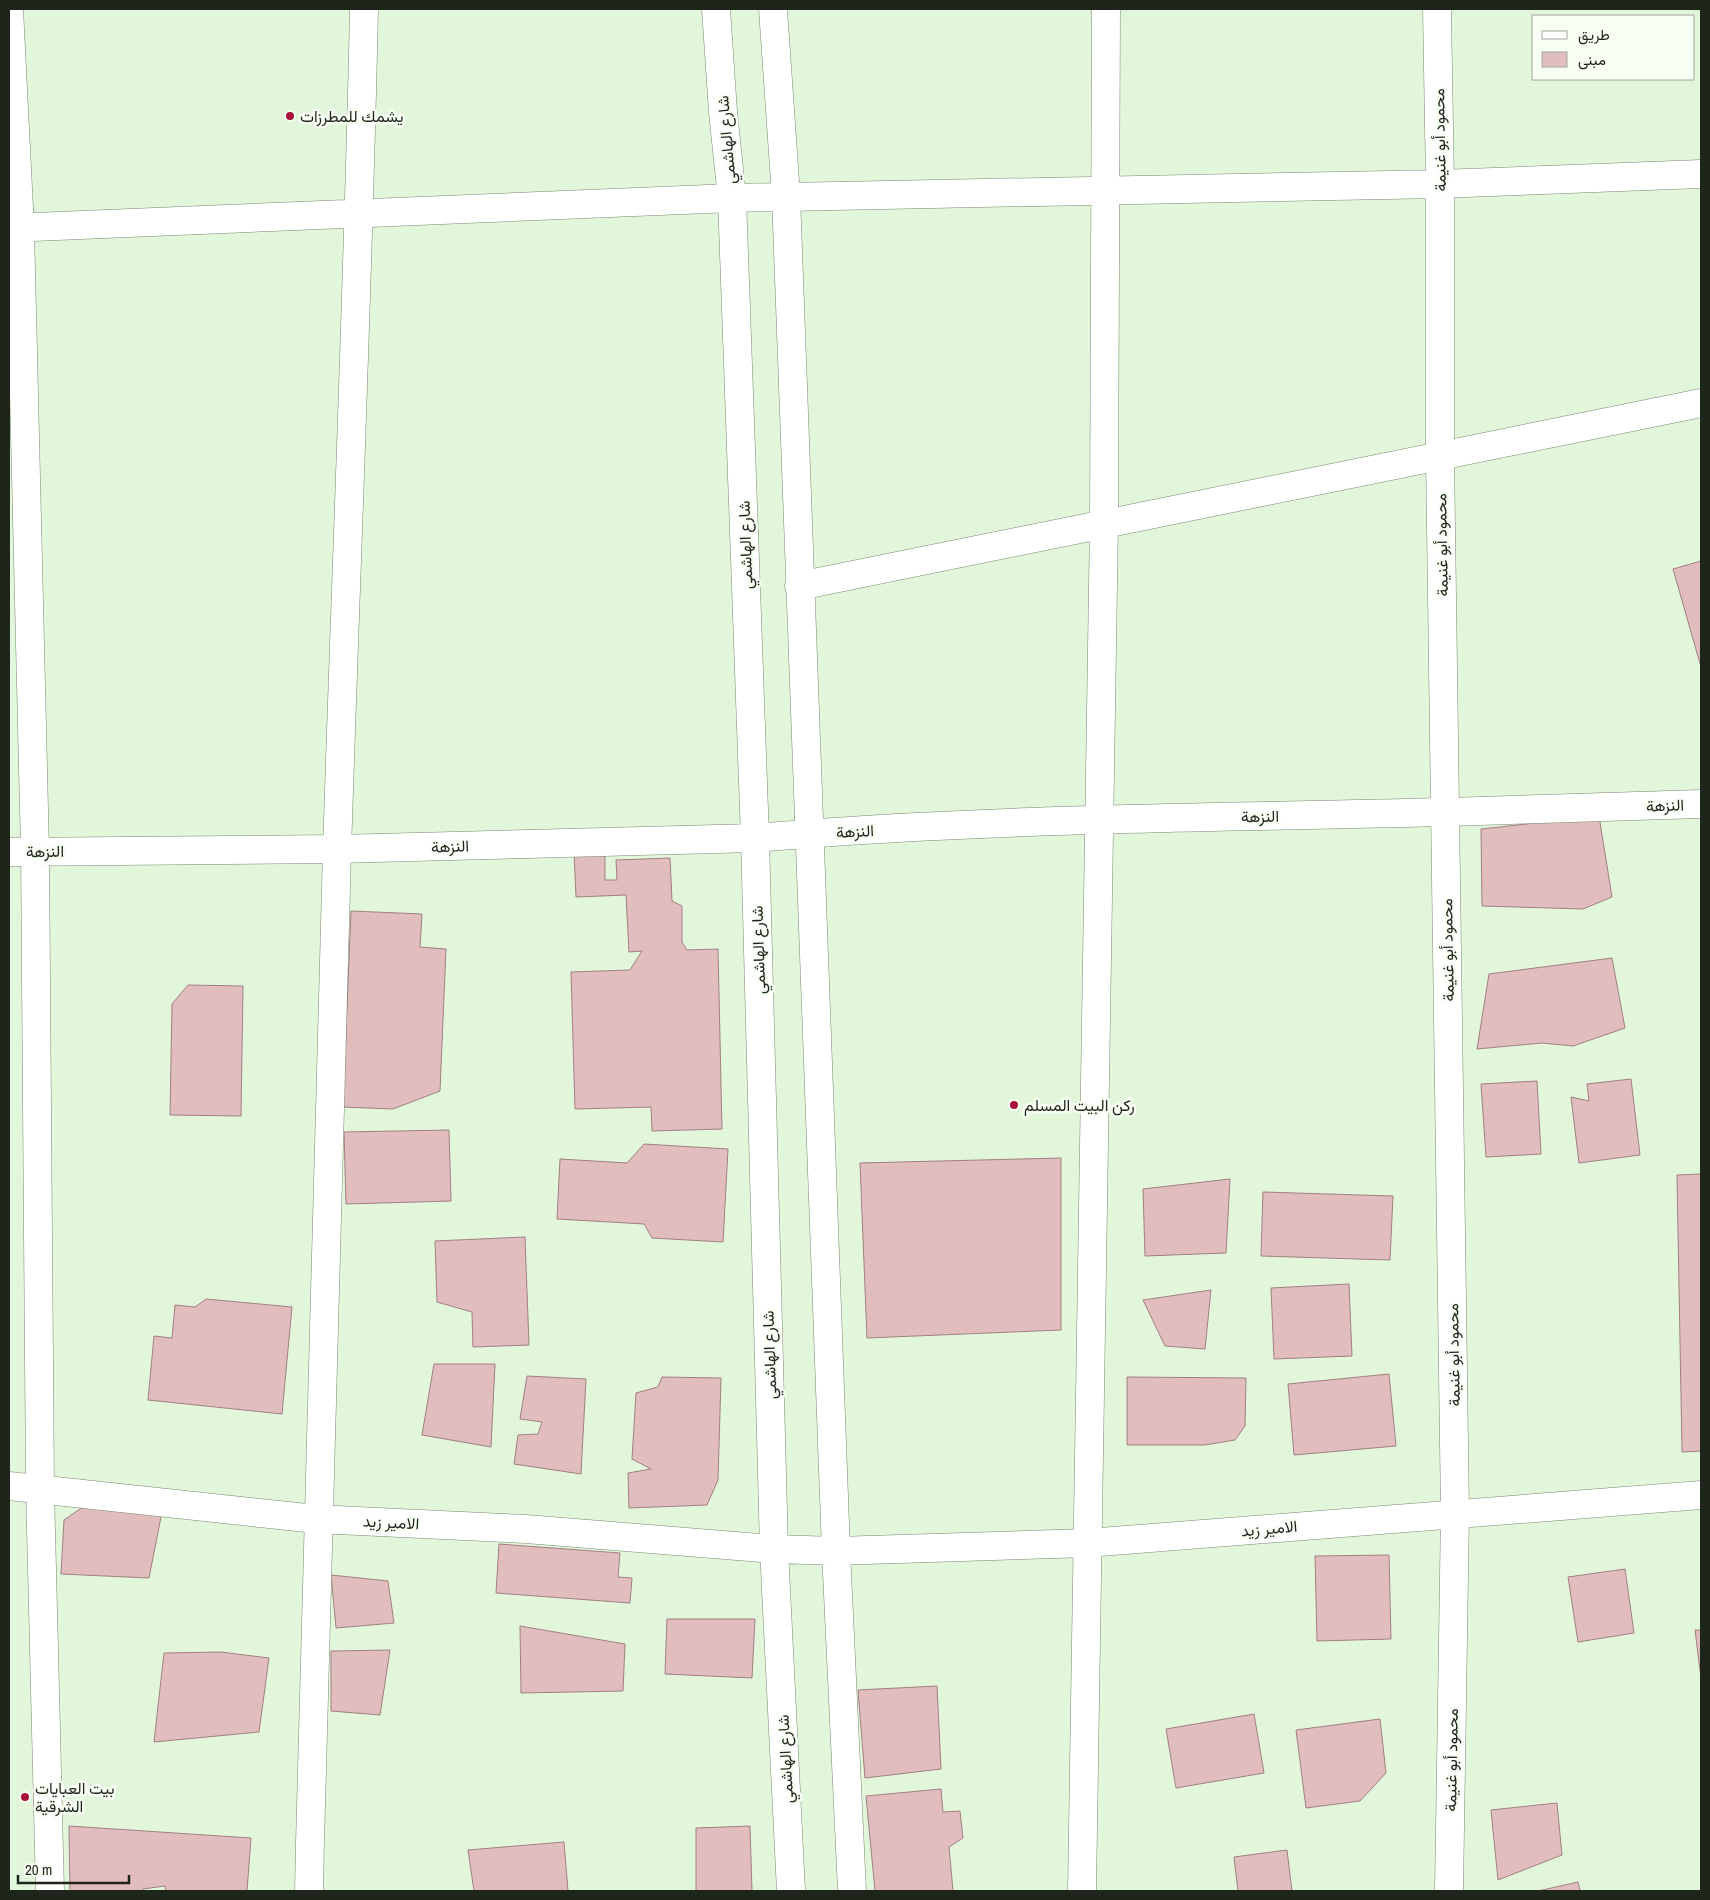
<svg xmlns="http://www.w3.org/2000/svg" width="1710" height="1900" viewBox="0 0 1710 1900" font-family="'Archivo Narrow',Vazirmatn,sans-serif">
<rect width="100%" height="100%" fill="#e2f6db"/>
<path fill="#e1bdbe" stroke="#a17f81" d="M 1701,561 L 1701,667 L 1673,569 Z
M 1599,816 L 1612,897 L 1583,909 L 1482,906 L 1481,829 Z
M 605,853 L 605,880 L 617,880 L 616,860 L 670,858 L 672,901 L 682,906 L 682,942 L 687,950 L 718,949 L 722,1129 L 652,1131 L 651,1107 L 575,1109 L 571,972 L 630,970 L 642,951 L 629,952 L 626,895 L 576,897 L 574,854 Z
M 351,911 L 422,914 L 420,947 L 446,949 L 440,1091 L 393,1109 L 343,1107 Z
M 1612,958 L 1625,1028 L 1573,1046 L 1542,1043 L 1477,1049 L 1489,974 Z
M 188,985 L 243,986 L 241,1116 L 170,1115 L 172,1004 Z
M 1631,1079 L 1640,1155 L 1579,1163 L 1571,1097 L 1589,1101 L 1587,1084 Z
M 1537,1081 L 1541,1154 L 1486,1157 L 1481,1084 Z
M 449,1130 L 451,1201 L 346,1204 L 344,1132 Z
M 644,1144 L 728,1149 L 723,1242 L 652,1238 L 644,1224 L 557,1219 L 560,1159 L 627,1163 Z
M 1061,1158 L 1061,1330 L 867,1338 L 860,1163 Z
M 1701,1174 L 1701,1451 L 1682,1452 L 1677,1175 Z
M 1230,1179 L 1226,1253 L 1145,1256 L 1143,1189 Z
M 1263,1192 L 1393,1196 L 1390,1260 L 1261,1256 Z
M 525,1237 L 529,1345 L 473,1347 L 472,1312 L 437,1302 L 435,1241 Z
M 1349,1284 L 1352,1356 L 1274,1359 L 1271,1288 Z
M 1211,1290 L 1205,1349 L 1165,1346 L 1143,1300 Z
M 206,1299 L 292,1307 L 282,1414 L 148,1400 L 154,1336 L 172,1338 L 175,1305 L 195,1307 Z
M 434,1364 L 495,1364 L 491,1447 L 422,1435 Z
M 1389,1374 L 1396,1446 L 1294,1455 L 1288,1384 Z
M 527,1376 L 586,1379 L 581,1474 L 514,1464 L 518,1435 L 538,1434 L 542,1422 L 520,1419 Z
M 662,1377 L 721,1378 L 718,1480 L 707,1505 L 629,1508 L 628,1473 L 651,1469 L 632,1459 L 636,1393 L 658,1387 Z
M 1127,1377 L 1246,1378 L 1245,1426 L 1235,1440 L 1205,1445 L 1127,1445 Z
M 84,1506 L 162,1512 L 149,1578 L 61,1574 L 64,1520 Z
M 499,1544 L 620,1553 L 618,1577 L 632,1578 L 630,1603 L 496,1593 Z
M 1389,1555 L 1391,1639 L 1317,1641 L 1315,1556 Z
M 1625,1569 L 1634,1633 L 1578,1642 L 1568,1577 Z
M 331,1575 L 388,1581 L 394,1623 L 336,1628 Z
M 667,1619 L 755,1619 L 752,1678 L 665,1674 Z
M 520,1626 L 625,1644 L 623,1691 L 521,1693 Z
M 1695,1630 L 1701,1630 L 1701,1678 Z
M 390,1650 L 380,1715 L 331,1711 L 331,1651 Z
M 221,1652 L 269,1658 L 259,1732 L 154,1742 L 164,1653 Z
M 937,1686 L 941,1769 L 865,1778 L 858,1690 Z
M 1254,1714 L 1264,1773 L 1176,1788 L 1166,1729 Z
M 1380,1719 L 1386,1773 L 1360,1801 L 1306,1808 L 1296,1730 Z
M 941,1789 L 943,1812 L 960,1811 L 963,1838 L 949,1847 L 953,1891 L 875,1891 L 866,1796 Z
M 1557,1803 L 1562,1855 L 1498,1880 L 1491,1810 Z
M 69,1826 L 251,1838 L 247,1891 L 166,1891 L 165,1886 L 143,1889 L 143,1891 L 70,1891 Z
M 750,1826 L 752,1891 L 696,1891 L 696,1828 Z
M 564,1842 L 568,1891 L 474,1891 L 468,1850 Z
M 1287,1850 L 1292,1891 L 1238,1891 L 1234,1857 Z
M 1578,1882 L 1580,1891 L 1538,1891 Z"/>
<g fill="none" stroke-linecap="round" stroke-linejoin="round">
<defs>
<path id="minor" d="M 9,9 L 20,228 L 35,851 L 40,1489 L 50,1891
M 1437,9 L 1440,184 L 1440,456 L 1455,1513 L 1449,1891
M 9,228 L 732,198 L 1440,184 L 1701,174
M 799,586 L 1701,403
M 9,852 L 337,849 L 755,838
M 9,1486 L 316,1519 L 526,1529 L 774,1549
M 836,1551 L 1087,1543 L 1701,1495
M 309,1891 C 316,1544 325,1197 337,851 C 346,570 358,289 364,9
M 1082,1891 L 1104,524 L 1106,9"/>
<path id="secondary" d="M 716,9 L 723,112 L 732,198 L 755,838 L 774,1549 L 791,1891
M 773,9 L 786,196 L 836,1551 L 852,1891
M 755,838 C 985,818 1215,818 1444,812 C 1530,810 1616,806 1701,804
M 774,1549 L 836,1551"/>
</defs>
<use href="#minor" stroke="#778970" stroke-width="29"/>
<use href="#secondary" stroke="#778970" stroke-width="29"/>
<use href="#minor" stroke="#fff" stroke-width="28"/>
<use href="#secondary" stroke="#fff" stroke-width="28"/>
</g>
<g fill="#a80f38" stroke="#f7fff4" stroke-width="2">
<circle cx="290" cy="116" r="5"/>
<circle cx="1014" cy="1105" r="5"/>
<circle cx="25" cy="1797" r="5"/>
</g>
<g text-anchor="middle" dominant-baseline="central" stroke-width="5" stroke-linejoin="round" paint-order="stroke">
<g font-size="16" fill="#1e261c" stroke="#f7fff4" text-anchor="start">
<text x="300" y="116">يشمك للمطرزات</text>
<text x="1024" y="1105">ركن البيت المسلم</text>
<text x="35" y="1788">بيت العبايات<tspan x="35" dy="18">الشرقية</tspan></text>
</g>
<g font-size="16" fill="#1e261c" stroke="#f7fff4">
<text transform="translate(726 140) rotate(-95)">شارع الهاشمي</text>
<text transform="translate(1439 140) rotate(-91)">محمود أبو غنيمة</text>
<text transform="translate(745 545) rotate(-92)">شارع الهاشمي</text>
<text transform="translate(1441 545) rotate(-91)">محمود أبو غنيمة</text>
<text transform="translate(1665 805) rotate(-2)">النزهة</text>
<text transform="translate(1260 816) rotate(-1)">النزهة</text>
<text transform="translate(855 831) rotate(-3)">النزهة</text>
<text transform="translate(450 846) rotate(-2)">النزهة</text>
<text transform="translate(45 851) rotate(-1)">النزهة</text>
<text transform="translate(758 950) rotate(-92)">شارع الهاشمي</text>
<text transform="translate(1447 950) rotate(-91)">محمود أبو غنيمة</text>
<text transform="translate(769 1355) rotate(-92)">شارع الهاشمي</text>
<text transform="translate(1453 1355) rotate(-91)">محمود أبو غنيمة</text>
<text transform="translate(391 1522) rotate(3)">الامير زيد</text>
<text transform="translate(1269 1528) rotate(-5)">الامير زيد</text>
<text transform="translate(785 1759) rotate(-93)">شارع الهاشمي</text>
<text transform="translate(1451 1760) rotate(-89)">محمود أبو غنيمة</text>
</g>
</g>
<rect width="1710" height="1900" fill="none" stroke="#1e261c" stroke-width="20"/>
<rect x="1532" y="15" width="162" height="65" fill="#f7fff4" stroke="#a0a89e"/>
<rect x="1542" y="31" width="25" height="8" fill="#ffffff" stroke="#a0a89e"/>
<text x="1578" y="40" font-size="15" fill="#1e261c">طريق</text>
<rect x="1542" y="52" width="25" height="15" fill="#e1bdbe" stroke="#a0a89e"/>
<text x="1578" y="65" font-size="15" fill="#1e261c">مبنى</text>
<path d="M18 1875v8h111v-8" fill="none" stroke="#1e261c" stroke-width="2.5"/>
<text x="25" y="1875" font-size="15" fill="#1e261c" stroke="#f7fff4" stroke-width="4" paint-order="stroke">20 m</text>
</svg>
